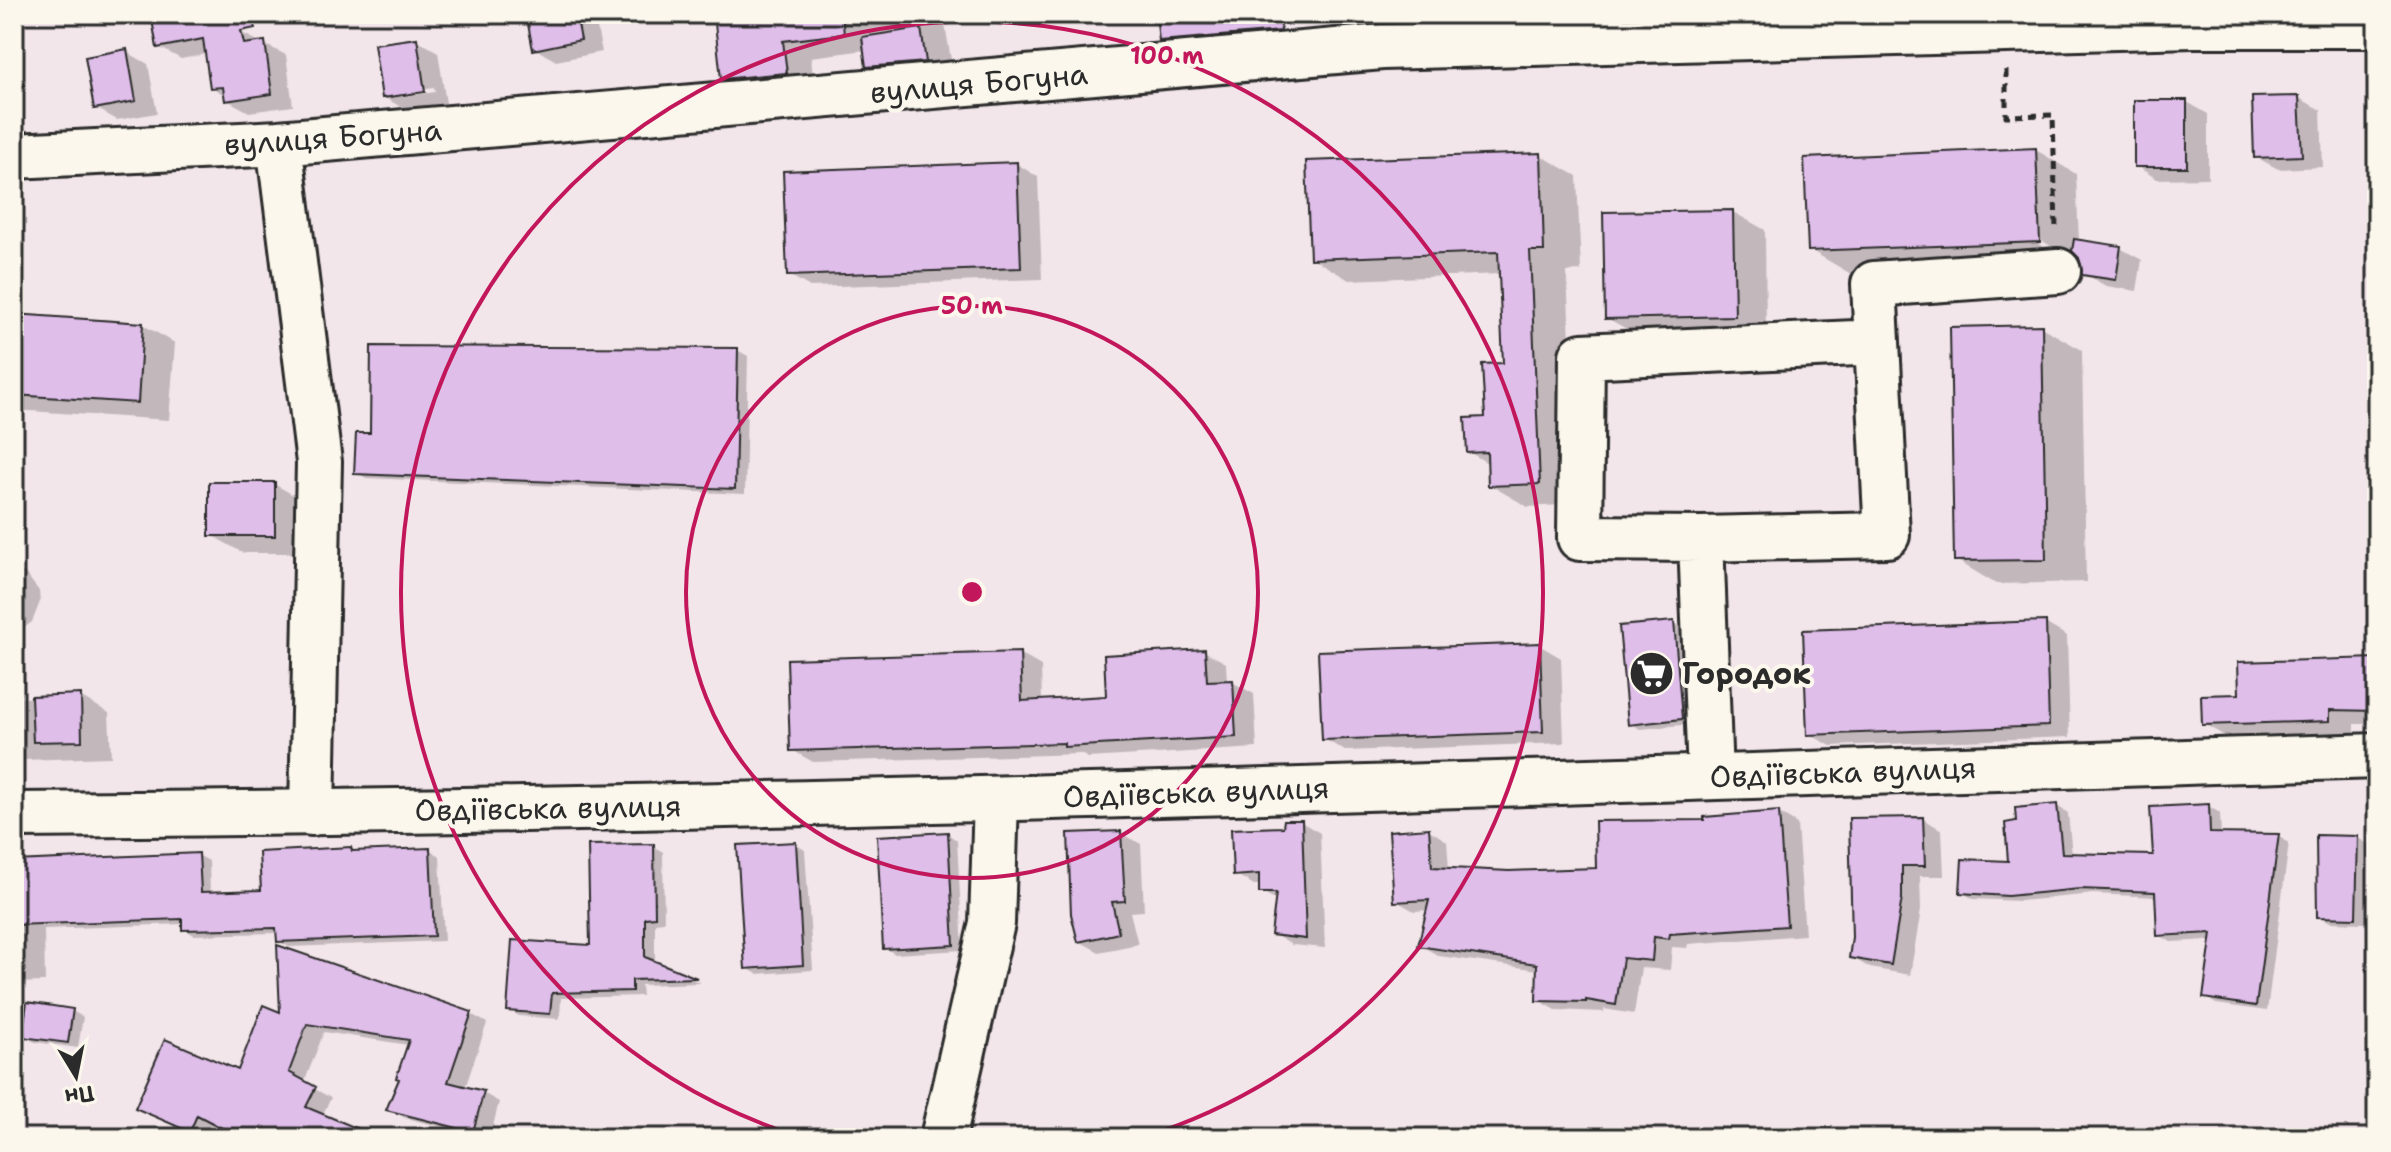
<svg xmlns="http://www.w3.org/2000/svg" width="2391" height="1152" viewBox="0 0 2391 1152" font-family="'Shantell Sans',sans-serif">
<rect width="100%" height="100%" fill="#f3e6eb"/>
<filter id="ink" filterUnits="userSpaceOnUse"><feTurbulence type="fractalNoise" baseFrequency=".0125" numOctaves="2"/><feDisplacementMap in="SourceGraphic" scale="16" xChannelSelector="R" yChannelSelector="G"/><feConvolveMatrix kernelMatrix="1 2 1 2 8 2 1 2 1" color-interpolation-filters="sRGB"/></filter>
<g filter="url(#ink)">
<path fill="#0003" fill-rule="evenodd" d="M 153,14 L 219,14 L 223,36 L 242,33 L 286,55 L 293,106 L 249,112 L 227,100 L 226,96 L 212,87 L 207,54 L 181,59 L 159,47 Z
M 528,14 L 594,14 L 602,52 L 556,61 L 534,48 Z
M 716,14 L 1016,14 L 945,25 L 954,77 L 896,82 L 867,66 L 866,50 L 811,57 L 814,88 L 750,94 L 722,78 Z
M 1158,14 L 1248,14 L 1252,50 L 1188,56 L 1161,40 Z
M 1385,14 L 1606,14 L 1608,27 L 1550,28 L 1529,14 L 1480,18 L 1481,30 L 1406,32 L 1386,21 Z
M 1674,14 L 1721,14 L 1721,20 L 1690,23 Z
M 417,40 L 438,52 L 446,103 L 405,109 L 383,97 ZM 434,88 L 435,92 L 400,97 L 400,93 Z
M 14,43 L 17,67 L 14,67 Z
M 127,52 L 148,64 L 157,113 L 117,120 L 96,108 Z
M 2372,97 L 2377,97 L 2377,156 L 2372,153 Z
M 2299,98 L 2321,110 L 2323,167 L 2278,169 L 2256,157 Z
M 2187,102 L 2208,114 L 2208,178 L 2157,179 L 2136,166 Z
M 2036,150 L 2076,174 L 2079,242 L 2120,248 L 2142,260 L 2137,291 L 2106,286 L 2084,274 L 2082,264 L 2032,235 L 2030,239 L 2075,265 L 1851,274 L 1810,250 Z
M 1540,155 L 1577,176 L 1581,271 L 1567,272 L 1577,504 L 1528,507 L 1490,485 L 1489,464 L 1469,452 L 1487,419 L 1505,365 L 1501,274 L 1349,280 L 1312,258 Z
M 1017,164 L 1038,177 L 1042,279 L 810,287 L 789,275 Z
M 1733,212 L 1765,230 L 1766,334 L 1639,336 L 1607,318 Z
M 14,316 L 143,325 L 175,343 L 169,420 L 14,410 Z
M 2041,327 L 2082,350 L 2086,582 L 1996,584 L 1956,560 Z
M 737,350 L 748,356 L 745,494 L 366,478 L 356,472 L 372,435 Z
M 274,484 L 306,502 L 306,553 L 243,553 L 211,535 Z
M 14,567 L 26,574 L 39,591 L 40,602 L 32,622 L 14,635 Z
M 1673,623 L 1684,629 L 1692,724 L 1640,729 L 1630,723 Z
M 2045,623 L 2067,636 L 2070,737 L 1831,746 L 1809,734 Z
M 1539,645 L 1561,658 L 1564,743 L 1345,751 L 1324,739 Z
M 1204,651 L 1226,663 L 1227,682 L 1232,682 L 1254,694 L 1257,748 L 1088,758 L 1081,754 L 813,762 L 792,750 L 1020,654 L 1041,666 L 1042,702 L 1108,698 Z
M 2377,659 L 2377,724 L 2355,724 L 2355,735 L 2230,739 L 2204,724 Z
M 14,678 L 22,683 L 22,698 L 80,696 L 109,713 L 111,757 L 23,760 L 24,797 L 14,797 Z
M 2057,806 L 2068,813 L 2072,855 L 2155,857 L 2208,806 L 2220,813 L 2221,835 L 2278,836 L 2289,843 L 2267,1011 L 2216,1004 L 2205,997 L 2213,940 L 2171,942 L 2159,935 L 2157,897 L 2093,894 L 2020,901 L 1973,899 L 1962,892 L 2010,863 Z
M 1779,813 L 1797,824 L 1805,935 L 1688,944 L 1687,948 L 1672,947 L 1670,970 L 1641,968 L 1634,1014 L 1604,1009 L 1604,1012 L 1556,1010 L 1538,1000 L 1539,970 L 1439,956 L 1420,945 L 1429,910 L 1414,911 L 1396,901 L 1429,830 L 1447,841 L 1449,870 L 1509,873 L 1598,870 L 1706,822 Z
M 1923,819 L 1942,830 L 1944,876 L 1920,876 L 1921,910 L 1910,975 L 1870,968 L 1851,957 Z
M 1301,822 L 1320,833 L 1325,948 L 1292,945 L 1273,934 L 1277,901 L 1261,892 L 1261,885 L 1254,885 L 1235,874 L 1285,829 Z
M 1121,833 L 1141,844 L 1144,911 L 1130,912 L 1138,944 L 1099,952 L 1079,941 Z
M 947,834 L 957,840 L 963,950 L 895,954 L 885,948 Z
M 2358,838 L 2368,844 L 2366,923 L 2330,922 L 2319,916 Z
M 795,844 L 805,850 L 813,970 L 757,974 L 747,968 Z
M 653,846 L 663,852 L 664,922 L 655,923 L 655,963 L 701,983 L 641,985 L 642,996 L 561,998 L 560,1019 L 519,1016 L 509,1010 L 592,947 Z
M 351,849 L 357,853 L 430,850 L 440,856 L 444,941 L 289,947 L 279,941 L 279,933 L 194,935 L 184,929 L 184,924 L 44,929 L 45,982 L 14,983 L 14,863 L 198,855 L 209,861 L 210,894 L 263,892 Z
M 72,1011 L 83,1017 L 78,1048 L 35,1042 L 24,1036 Z
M 471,1014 L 487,1023 L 465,1088 L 483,1093 L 499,1102 L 490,1138 L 405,1118 L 389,1109 L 402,1079 L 409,1045 L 324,1032 L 304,1083 L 331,1098 L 322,1116 L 375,1138 L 204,1138 L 154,1116 L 239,1073 L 283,1015 Z"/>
<path fill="#dfbeea" stroke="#2b2b2b" stroke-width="2" d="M 151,14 L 253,14 L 255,28 L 241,31 L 244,44 L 265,41 L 272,94 L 225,101 L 223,87 L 210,88 L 203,39 L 157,48 Z
M 526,14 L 576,14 L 581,40 L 533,50 Z
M 714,14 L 842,14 L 844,34 L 783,41 L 787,73 L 721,79 Z
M 1156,14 L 1280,14 L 1281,31 L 1159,41 Z
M 921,28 L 926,62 L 866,67 L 862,37 Z
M 417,38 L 425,92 L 382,98 L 374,44 Z
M 127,49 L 136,101 L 94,109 L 85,57 Z
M 2299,96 L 2302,156 L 2254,158 L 2252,97 Z
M 2134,100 L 2187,100 L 2187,167 L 2134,167 Z
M 2036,148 L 2040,242 L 1808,251 L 1804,158 Z
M 1541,153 L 1544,251 L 1530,251 L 1540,484 L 1488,486 L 1487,452 L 1467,453 L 1465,418 L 1485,417 L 1482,364 L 1503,363 L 1498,252 L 1310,259 L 1306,161 Z
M 1017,162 L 1021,268 L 787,276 L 783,171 Z
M 1733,210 L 1735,316 L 1605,319 L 1603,212 Z
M 2074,239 L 2121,246 L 2116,280 L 2082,275 L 2079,258 L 2072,251 Z
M 14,314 L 143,323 L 138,403 L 14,395 Z
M 2042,325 L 2046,560 L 1954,561 L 1950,327 Z
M 371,346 L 738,348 L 735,489 L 354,474 L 356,433 L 370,433 Z
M 209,482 L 275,482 L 275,536 L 209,536 Z
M 1674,621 L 1682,719 L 1628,725 L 1619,626 Z
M 2046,621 L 2049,726 L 1807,735 L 1803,630 Z
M 1540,643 L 1543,732 L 1322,740 L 1318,651 Z
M 1205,649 L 1207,681 L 1233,680 L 1236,737 L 1064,747 L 1064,743 L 790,751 L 787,659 L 1020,652 L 1022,701 L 1106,696 L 1104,655 Z
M 2377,658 L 2377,711 L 2330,710 L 2330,721 L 2202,725 L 2201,695 L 2239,694 L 2238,662 Z
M 81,694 L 82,741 L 33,742 L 31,696 Z
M 2057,804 L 2062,853 L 2153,855 L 2150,807 L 2209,804 L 2210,833 L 2279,834 L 2256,1006 L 2203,998 L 2212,933 L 2157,936 L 2155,892 L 2080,889 L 2008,896 L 1960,893 L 1962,859 L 2008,861 L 2005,823 L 2016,821 L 2015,808 Z
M 1779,811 L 1787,926 L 1670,934 L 1669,939 L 1654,937 L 1652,961 L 1623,958 L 1616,1005 L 1586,1000 L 1586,1002 L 1536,1001 L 1537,964 L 1418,946 L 1429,900 L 1394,902 L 1389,831 L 1429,828 L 1432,867 L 1509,871 L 1596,868 L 1595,821 L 1704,820 L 1704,817 Z
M 1923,817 L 1925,866 L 1902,866 L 1902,898 L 1891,965 L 1849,958 L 1852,937 L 1849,818 Z
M 1284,820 L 1302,820 L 1306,939 L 1271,935 L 1276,893 L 1259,893 L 1259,874 L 1233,876 L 1231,829 L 1283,827 Z
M 1121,831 L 1125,901 L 1112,902 L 1119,933 L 1078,942 L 1071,914 L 1068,833 Z
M 948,832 L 954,945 L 883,949 L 877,836 Z
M 2316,835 L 2358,836 L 2356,918 L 2317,917 Z
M 796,842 L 803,965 L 745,969 L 737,845 Z
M 654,844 L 655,917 L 645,918 L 645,957 L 697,978 L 632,980 L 632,991 L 552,993 L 550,1014 L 507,1011 L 512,940 L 590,945 L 588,845 Z
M 351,847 L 352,851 L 430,848 L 434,936 L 277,942 L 276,928 L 182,930 L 182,919 L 14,925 L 14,861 L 199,853 L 201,892 L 261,890 L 259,852 Z
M 277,945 L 472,1012 L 448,1082 L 484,1091 L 473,1132 L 386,1110 L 399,1079 L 396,1078 L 409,1040 L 307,1024 L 289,1072 L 316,1087 L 306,1107 L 380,1138 L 241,1138 L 197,1115 L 190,1132 L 135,1108 L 165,1039 L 238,1070 L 263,1005 L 280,1012 Z
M 27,1002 L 73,1009 L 68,1043 L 22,1037 Z"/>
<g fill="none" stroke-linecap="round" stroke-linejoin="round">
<defs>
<path id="minor" d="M 279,143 L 319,462 L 312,813
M 14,156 L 279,143 L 1382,47 L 2193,25 L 2377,25
M 1877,342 L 1582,356 L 1580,538 L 1701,539 L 1887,535 L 1874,284 L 2058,271
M 1701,539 L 1710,777
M 943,1138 L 992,923 L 996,799"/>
<path id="major" d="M 14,815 C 802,811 1590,780 2377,756"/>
</defs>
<use href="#minor" stroke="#2b2b2b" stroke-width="50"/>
<use href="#major" stroke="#2b2b2b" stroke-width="50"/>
<path stroke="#2b2b2b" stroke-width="5" stroke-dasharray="8 6" stroke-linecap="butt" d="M 2006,70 L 2006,116 L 2053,115 L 2056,230"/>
<use href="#minor" stroke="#fbf7ec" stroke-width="44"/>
<use href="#major" stroke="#fbf7ec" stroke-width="44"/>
</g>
</g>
<g fill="none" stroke="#c2185b" stroke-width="4">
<circle cx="972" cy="592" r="286"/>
<path d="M800 1137A571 571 0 1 1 1144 1137"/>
</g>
<defs>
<symbol id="supermarket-disc" viewBox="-11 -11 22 22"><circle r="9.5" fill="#2b2b2b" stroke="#fbf7ec"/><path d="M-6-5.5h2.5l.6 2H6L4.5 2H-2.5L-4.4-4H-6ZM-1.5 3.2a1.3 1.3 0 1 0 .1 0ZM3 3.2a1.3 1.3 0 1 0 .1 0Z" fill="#fff"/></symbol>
</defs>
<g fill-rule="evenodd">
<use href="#supermarket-disc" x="1626" y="648" width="51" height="51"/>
</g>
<g text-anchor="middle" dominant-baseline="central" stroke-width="8" stroke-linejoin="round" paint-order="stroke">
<g font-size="30" fill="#2b2b2b" stroke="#fbf7ec">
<text transform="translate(979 83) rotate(-5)">вулиця Богуна</text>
<text transform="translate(333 137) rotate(-4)">вулиця Богуна</text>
<text transform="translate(1843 772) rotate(-2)">Овдіївська вулиця</text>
<text transform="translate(1196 792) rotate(-2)">Овдіївська вулиця</text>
<text transform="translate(548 808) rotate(-1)">Овдіївська вулиця</text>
</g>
<g font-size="30" font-weight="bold" fill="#2b2b2b" stroke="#fbf7ec" text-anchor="start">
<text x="1682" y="673">Городок</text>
</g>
</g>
<circle cx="972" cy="592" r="12" fill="#c2185b" stroke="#fbf7ec" stroke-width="4"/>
<g font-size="24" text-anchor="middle" font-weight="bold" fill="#c2185b" stroke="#fbf7ec" stroke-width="8" stroke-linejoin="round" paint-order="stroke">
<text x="1167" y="64">100 m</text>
<text x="972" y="314">50 m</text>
</g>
<rect width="2391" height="1152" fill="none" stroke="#fbf7ec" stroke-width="48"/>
<rect x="24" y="24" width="2343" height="1104" fill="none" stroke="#2b2b2b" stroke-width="3" filter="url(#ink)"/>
<g transform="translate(76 1076) rotate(170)" stroke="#fbf7ec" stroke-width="6" paint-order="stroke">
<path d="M0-6L14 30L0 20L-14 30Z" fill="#2b2b2b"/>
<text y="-12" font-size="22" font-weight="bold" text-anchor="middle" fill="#2b2b2b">Пн</text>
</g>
</svg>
